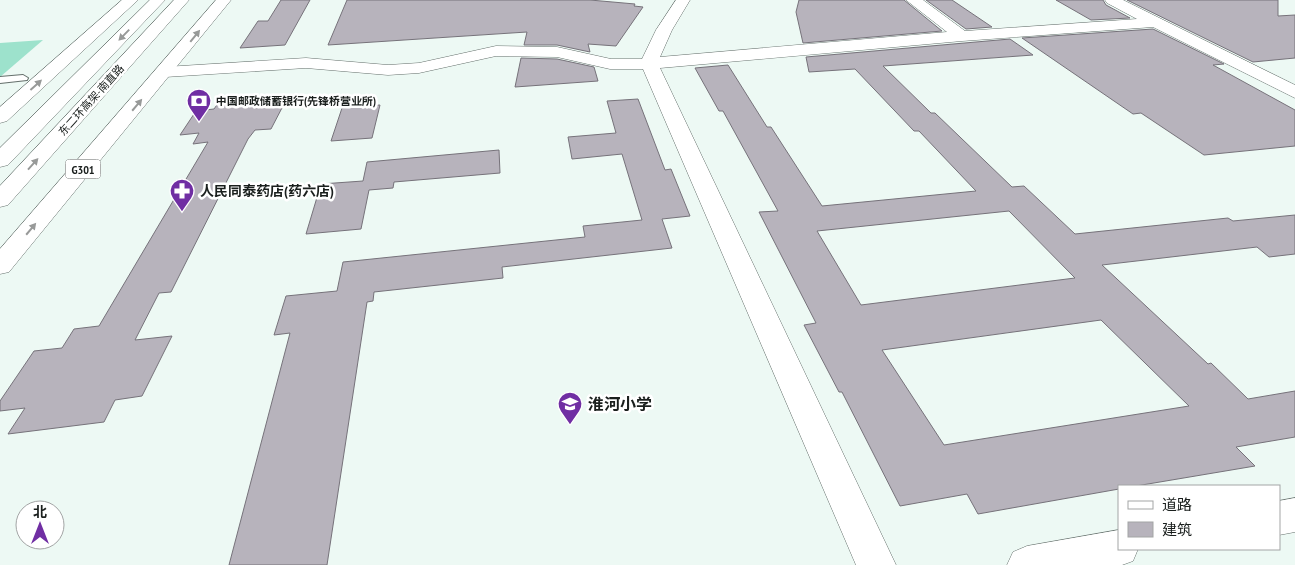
<svg xmlns="http://www.w3.org/2000/svg" width="1295" height="565" viewBox="0 0 1295 565" font-family="'PT Sans Narrow','Noto Sans SC',sans-serif">
<rect width="100%" height="100%" fill="#edf9f4"/>
<path fill="#9de2cc" d="M 43,40 L 0,77 L 0,43 Z"/>
<path fill="#b7b3bc" stroke="#76727a" fill-rule="evenodd" d="M 281,0 L 310,0 L 285,45 L 240,48 L 258,21 L 268,21 Z
M 347,0 L 590,0 L 635,4 L 634,6 L 643,7 L 616,46 L 588,44 L 590,52 L 557,45 L 524,45 L 527,32 L 328,45 Z
M 799,0 L 904,0 L 942,31 L 803,43 L 796,12 Z
M 926,0 L 952,0 L 992,27 L 966,29 Z
M 1056,0 L 1103,0 L 1106,5 L 1130,18 L 1091,20 Z
M 1127,0 L 1278,0 L 1278,16 L 1295,15 L 1295,58 L 1253,62 Z
M 1153,29 L 1224,64 L 1213,65 L 1295,110 L 1295,146 L 1204,155 L 1141,113 L 1133,114 L 1022,38 Z
M 1010,39 L 1033,55 L 883,66 L 931,113 L 935,113 L 1012,187 L 1024,186 L 1075,234 L 1228,218 L 1233,221 L 1295,215 L 1295,254 L 1269,257 L 1257,247 L 1102,265 L 1208,364 L 1211,363 L 1248,399 L 1295,391 L 1295,437 L 1236,447 L 1255,466 L 1136,486 L 1119,486 L 1119,489 L 978,514 L 967,494 L 900,506 L 842,392 L 839,392 L 804,325 L 816,323 L 759,212 L 778,211 L 723,111 L 719,111 L 695,68 L 728,65 L 767,127 L 771,127 L 822,206 L 976,191 L 919,131 L 914,131 L 855,69 L 809,72 L 806,57 ZM 1009,211 L 1075,278 L 861,305 L 817,231 ZM 1101,320 L 1189,406 L 944,445 L 882,350 Z
M 521,58 L 557,59 L 594,67 L 598,81 L 515,87 Z
M 264,98 L 260,106 L 284,104 L 271,129 L 255,130 L 248,139 L 171,292 L 159,293 L 135,340 L 172,336 L 142,396 L 115,400 L 104,422 L 8,434 L 25,408 L 0,411 L 0,401 L 34,351 L 62,348 L 74,329 L 99,326 L 208,142 L 193,144 L 199,133 L 180,135 L 196,111 L 214,109 L 219,102 Z
M 638,99 L 665,170 L 671,169 L 690,216 L 662,219 L 672,248 L 502,267 L 503,278 L 374,292 L 373,301 L 367,302 L 327,565 L 229,565 L 290,333 L 274,335 L 286,296 L 337,291 L 343,262 L 585,237 L 583,226 L 642,220 L 622,154 L 572,159 L 568,137 L 616,133 L 607,101 Z
M 380,105 L 372,138 L 331,141 L 342,108 Z
M 499,150 L 500,173 L 394,182 L 393,188 L 369,190 L 361,229 L 306,234 L 321,184 L 363,181 L 367,162 Z"/>
<g fill="none" stroke-linecap="round" stroke-linejoin="round">
<defs>
<path id="service" d="M 23,75 L 28,78 L 27,80 L 0,83 L 0,77 Z"/>
<path id="minor" d="M 676,0 L 690,0 L 672,30 L 660,57 L 947,32 L 906,0 L 923,0 L 965,31 L 1137,19 L 1107,3 L 1105,0 L 1123,0 L 1295,85 L 1295,98 L 1153,27 L 962,41 L 660,68 L 896,565 L 856,565 L 643,69 L 610,69 L 557,57 L 496,56 L 419,73 L 388,75 L 306,68 L 165,77 L 159,76 L 156,72 L 159,68 L 165,67 L 306,58 L 388,65 L 419,63 L 496,46 L 557,47 L 611,59 L 642,59 L 656,30 Z"/>
<path id="secondary" d="M 1295,498 L 1295,532 L 1279,535 L 1279,501 Z
M 1119,530 L 1119,549 L 1138,549 L 1133,561 L 1122,565 L 1007,565 L 1013,552 L 1027,546 Z"/>
<path id="trunk" d="M 122,0 L 138,0 L 7,121 L 0,123 L 0,107 Z
M 150,0 L 165,0 L 8,165 L 0,167 L 0,148 Z
M 174,0 L 189,0 L 8,205 L 0,207 L 0,186 Z
M 216,0 L 231,0 L 9,272 L 0,274 L 0,249 Z"/>
</defs>
<use href="#service" stroke="#646f6b" stroke-width="2"/>
<use href="#minor" stroke="#646f6b" stroke-width="1"/>
<use href="#secondary" stroke="#646f6b" stroke-width="1"/>
<use href="#trunk" stroke="#646f6b" stroke-width="1"/>
<use href="#service" fill="#fff" fill-rule="evenodd"/>
<use href="#minor" fill="#fff" fill-rule="evenodd"/>
<use href="#secondary" fill="#fff" fill-rule="evenodd"/>
<use href="#trunk" fill="#fff" fill-rule="evenodd"/>
</g>
<defs><path id="oneway-solid" d="M-6-.8H1V-3.2L6.5 0L1 3.2V.8H-6Z" transform="scale(1.25)"/></defs>
<g fill="#989a99">
<use href="#oneway-solid" transform="translate(124 35) rotate(134)"/>
<use href="#oneway-solid" transform="translate(195 36) rotate(-51)"/>
<use href="#oneway-solid" transform="translate(36 85) rotate(-42)"/>
<use href="#oneway-solid" transform="translate(137 105) rotate(-50)"/>
<use href="#oneway-solid" transform="translate(33 164) rotate(-48)"/>
<use href="#oneway-solid" transform="translate(31 229) rotate(-50)"/>
</g>
<defs>
<symbol id="bank-pin" viewBox="-11 -11 22 30"><path d="M0 17L-7.5 6A9.5 9.5 0 1 1 7.5 6Z" fill="#702ea3" stroke="#fff"/><path d="M-6-4H6V4H-6ZM0-2.3a2.3 2.3 0 1 0 0 4.6a2.3 2.3 0 1 0 0-4.6Z" fill="#fff"/></symbol>
<symbol id="pharmacy-pin" viewBox="-11 -11 22 30"><path d="M0 17L-7.5 6A9.5 9.5 0 1 1 7.5 6Z" fill="#702ea3" stroke="#fff"/><path d="M-2-6h4v4h4v4h-4v4h-4v-4h-4v-4h4Z" fill="#fff"/></symbol>
<symbol id="school-pin" viewBox="-11 -11 22 30"><path d="M0 17L-7.5 6A9.5 9.5 0 1 1 7.5 6Z" fill="#702ea3" stroke="#fff"/><path d="M0-5L7-2L0 1L-7-2ZM-4 1L0 2.5L4 1V4Q0 6-4 4Z" fill="#fff"/></symbol>
</defs>
<g fill-rule="evenodd">
<use href="#bank-pin" x="185" y="87" width="28" height="38"/>
<use href="#pharmacy-pin" x="168" y="177" width="28" height="38"/>
<use href="#school-pin" x="556" y="390" width="28" height="38"/>
</g>
<g text-anchor="middle" dominant-baseline="central" stroke-width="5" stroke-linejoin="round" paint-order="stroke">
<g font-size="11" fill="#1a1f1d" stroke="#fff">
<text transform="translate(91 100) rotate(-48)">东二环高架-南直路</text>
</g>
<g font-size="11" font-weight="bold" fill="#1a1f1d" stroke="#fff" text-anchor="start">
<text x="216" y="101">中国邮政储蓄银行(先锋桥营业所)</text>
</g>
<rect fill="#fff" stroke="#5f6261" stroke-width="1" x="65.5" y="159.5" width="35" height="19" rx="4"/>
<g font-size="12" font-weight="bold" fill="#1a1f1d">
<text x="83" y="169">G301</text>
</g>
<g font-size="14" font-weight="bold" fill="#1a1f1d" stroke="#fff" text-anchor="start">
<text x="200" y="191">人民同泰药店(药六店)</text>
</g>
<g font-size="16" font-weight="bold" fill="#1a1f1d" stroke="#fff" text-anchor="start">
<text x="588" y="404">淮河小学</text>
</g>
</g>
<rect x="1118" y="485" width="162" height="65" fill="#ffffff" stroke="#a3a5a5"/>
<rect x="1128" y="501" width="25" height="8" fill="#ffffff" stroke="#a3a5a5"/>
<text x="1162" y="510" font-size="15" fill="#1a1f1d">道路</text>
<rect x="1128" y="522" width="25" height="15" fill="#b7b3bc" stroke="#a3a5a5"/>
<text x="1162" y="535" font-size="15" fill="#1a1f1d">建筑</text>
<g transform="translate(40 525)"><circle r="24" fill="#ffffff" stroke="#a3a5a5"/>
<path d="M0-4L9 19L0 12L-9 19Z" fill="#702ea3"/>
<text y="-8" font-size="14" font-weight="bold" text-anchor="middle" fill="#1a1f1d">北</text>
</g>
</svg>
